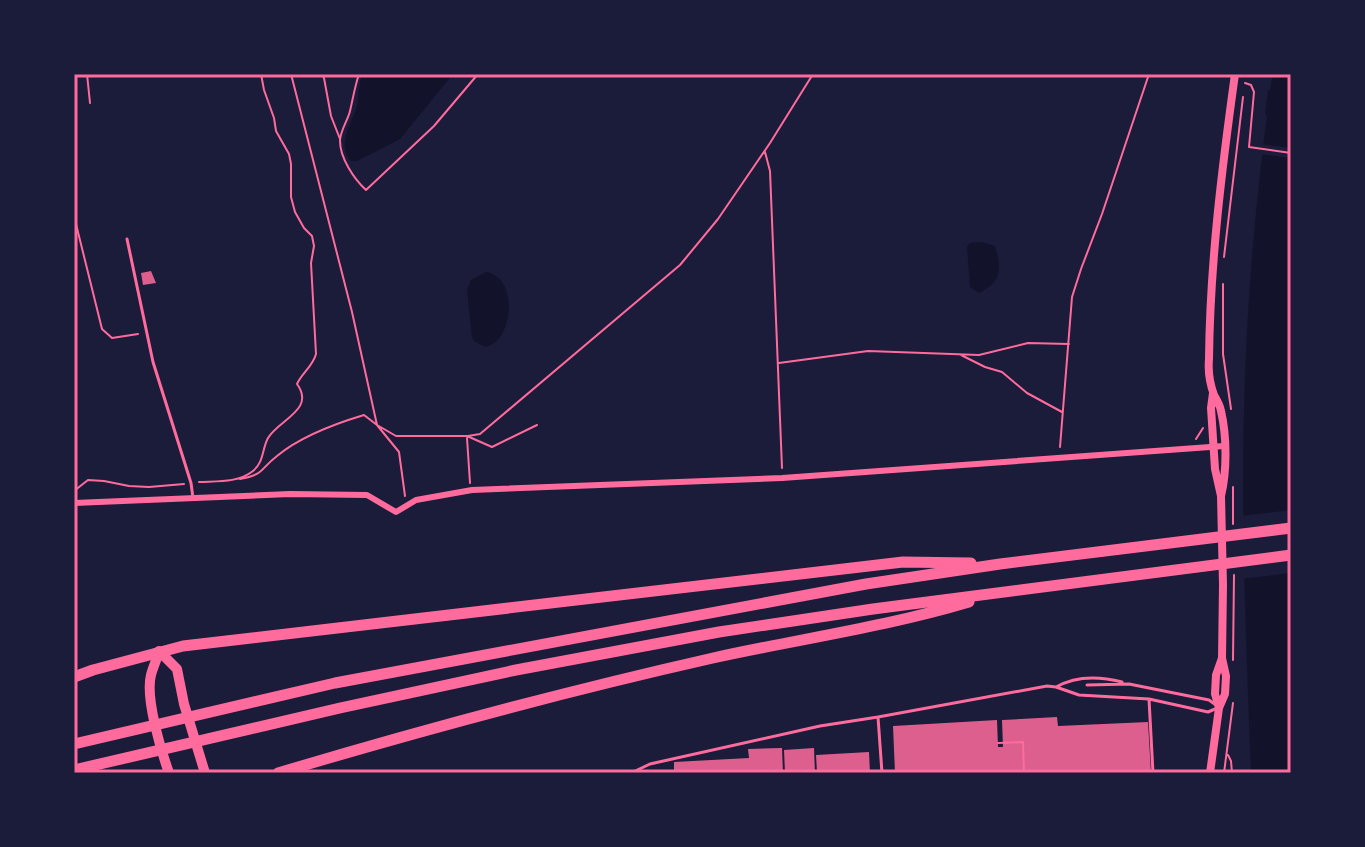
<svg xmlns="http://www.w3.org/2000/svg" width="1365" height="847" viewBox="0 0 1365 847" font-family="Mulish,sans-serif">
<rect width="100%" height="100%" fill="#1b1b3a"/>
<path fill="#12122b" d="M 363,74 L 453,74 L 400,139 L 357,161 L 351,161 C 336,145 352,123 357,106 C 359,95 358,85 363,74 Z
M 1273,74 L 1291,74 L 1291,773 L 1251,773 C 1246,641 1240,509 1245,376 C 1248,289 1256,202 1267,115 L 1265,114 L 1268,90 L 1270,90 Z
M 982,242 L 995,246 C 1002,268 1002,282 979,293 L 970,287 L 967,246 L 970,243 Z
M 486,272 C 519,277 514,342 485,347 L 474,341 L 472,337 L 467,290 L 471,280 Z"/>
<path fill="#1b1b3a" d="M 1260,144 L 1291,148 L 1291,158 L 1258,154 Z
M 1291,510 L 1291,573 L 1240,579 L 1240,516 Z"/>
<path fill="#dd5f8e" d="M 151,271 L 156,283 L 143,285 L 141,273 Z
M 1057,717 L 1058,726 L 1148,722 L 1151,773 L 895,773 L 893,726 L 997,720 L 998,747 L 1003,747 L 1002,720 Z
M 782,748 L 783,773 L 674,773 L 674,762 L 749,758 L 748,749 Z
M 814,748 L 815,773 L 785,773 L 784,750 Z
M 869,752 L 870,773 L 817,773 L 816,755 Z"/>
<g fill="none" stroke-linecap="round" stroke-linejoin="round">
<path stroke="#ff6b9d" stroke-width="2" d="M 87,74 L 90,103
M 291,74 L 352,312 L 377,425 L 396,436 L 467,436 L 492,447 L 537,425
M 321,74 L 324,78 L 331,116 L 340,139
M 359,74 C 355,86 353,98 350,111 C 348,120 340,131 340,141 C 340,158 354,179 366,190 L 434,126 L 478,74
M 1245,83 L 1251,85 L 1254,92 L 1249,147 L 1291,153
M 765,152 L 770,171 L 782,468
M 75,220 L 102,329 L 112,338 L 138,334
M 1224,257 L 1243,97
M 1223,284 L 1223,354 L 1231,409
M 961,355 L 985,367 L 1002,372 L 1027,393 L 1062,412
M 779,363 L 868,351 L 979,355 L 1028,343 L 1069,344
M 468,436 L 480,434 L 680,265 L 718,219 L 770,143 L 813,74
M 467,438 L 470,483
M 1196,439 L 1203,428
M 1060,447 L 1072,297 L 1081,269 L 1102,214 L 1149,74
M 240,479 C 265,474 259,470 277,456 C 301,436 334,424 364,415 L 377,425 L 399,452 L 405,496
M 199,482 C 217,481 238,483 253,471 C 264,462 262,449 268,438 C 278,420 316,410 297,384 C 302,373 313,366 316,354 L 311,263 L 314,246 L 312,236 L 304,228 L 295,212 L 291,197 L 291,164 L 289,154 L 276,131 L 274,118 L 264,90 L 261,74
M 74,491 L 88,480 L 104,481 L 129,486 L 149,487 L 184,484
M 1233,524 L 1233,487
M 1233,660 L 1234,575
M 998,743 L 1023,742 L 1024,773
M 1228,755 L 1231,761 L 1232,773
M 1224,773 L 1233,703"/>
<path stroke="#ff6b9d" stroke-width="3" d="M 127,239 L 153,362 L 191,483 L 193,498
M 1087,685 L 1129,684 L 1209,700 L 1216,705
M 1056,687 C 1077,675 1099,676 1122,682
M 631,773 L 650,764 L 820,726 L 878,717
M 882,773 L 878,717 L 1047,686 L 1056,687 L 1079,695 L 1149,699
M 1153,773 L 1149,699 L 1208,712 L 1215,709"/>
<path stroke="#ff6b9d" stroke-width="6" d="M 74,503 L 290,494 L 367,495 L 396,512 L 416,500 L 472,490 L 782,478 L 1224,446"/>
<path stroke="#ff6b9d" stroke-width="8" d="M 1213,393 L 1211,408 L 1215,469 L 1221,496 L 1223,585 L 1222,658 L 1226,676 L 1225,694 L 1219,708
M 1221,496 C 1227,471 1227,437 1221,411 C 1220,405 1217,400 1214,395 C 1210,384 1208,370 1209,359 C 1210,263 1222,168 1235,74
M 1210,773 L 1219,708 L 1215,694 L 1216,675 L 1222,658"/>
<path stroke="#ff6b9d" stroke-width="10" d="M 169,773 C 161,750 145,698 151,675 C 153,667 157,659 159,651 L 177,669 L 184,704 L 205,773"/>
<path stroke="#ff6b9d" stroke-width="11" d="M 74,677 L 93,670 L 183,646 L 903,562 L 971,563
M 74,744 L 335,683 L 866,584 L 1000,564 L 1291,528
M 74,770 L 340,708 L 516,670 L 719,632 L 873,609 L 1291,555
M 278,773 C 422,730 567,691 713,658 C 799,639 885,627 969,602"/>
</g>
<rect width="1365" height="847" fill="none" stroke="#1b1b3a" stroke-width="152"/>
<rect x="76" y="76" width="1213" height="695" fill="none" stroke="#ff6b9d" stroke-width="3"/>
</svg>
